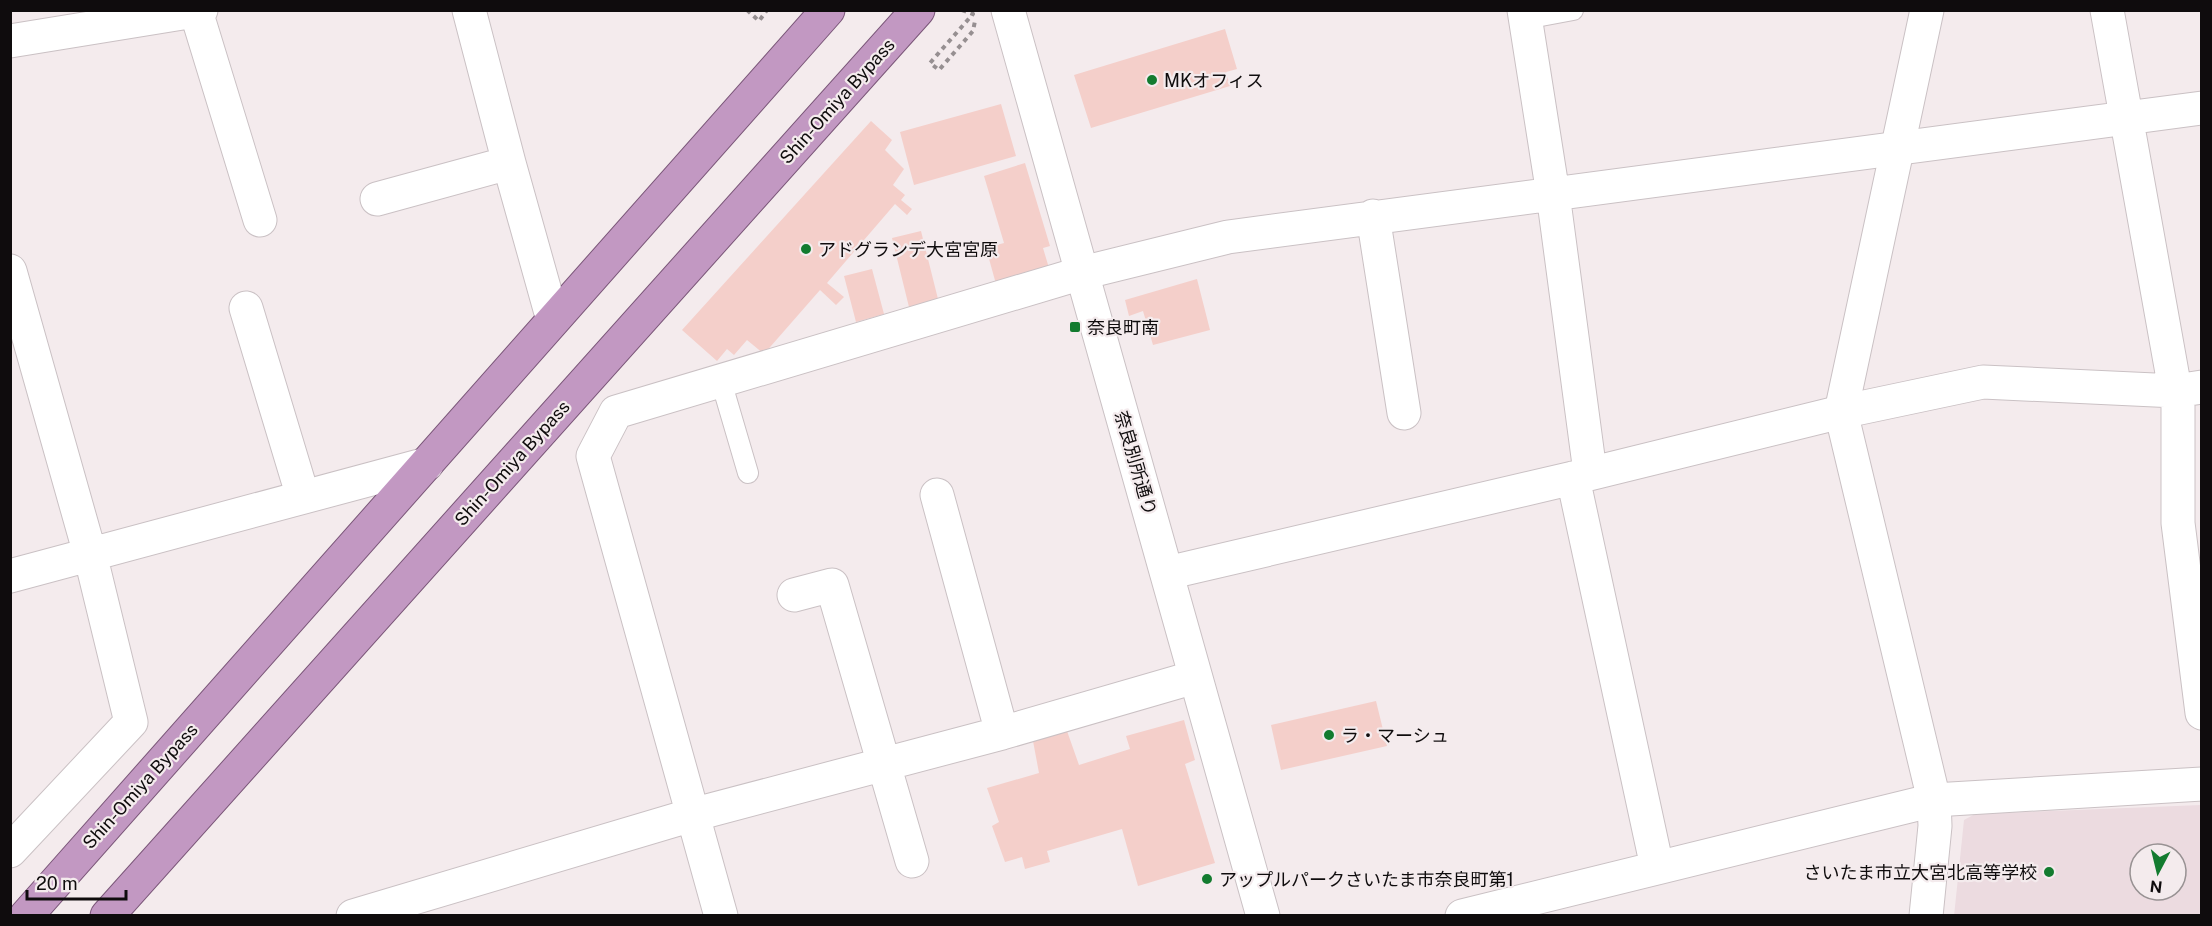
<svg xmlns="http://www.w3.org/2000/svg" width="2212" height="926" viewBox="0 0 2212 926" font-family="'Public Sans','Noto Sans JP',sans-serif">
<rect width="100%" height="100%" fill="#f4ebed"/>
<path fill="#ecdbe0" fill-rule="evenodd" d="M 2201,805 L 2201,915 L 1954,916 L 1964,820 L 1975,814 ZM 2140,854 L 2176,854 L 2176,890 L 2140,890 Z"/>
<path fill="#f4cfca" d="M 1225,29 L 1237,69 L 1226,72 L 1230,86 L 1091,128 L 1074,75 Z
M 1001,104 L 1016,156 L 914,185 L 900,132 Z
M 871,121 L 892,140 L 885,150 L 904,169 L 893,185 L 905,195 L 901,200 L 912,209 L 907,215 L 895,204 L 827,283 L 844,297 L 836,305 L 820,290 L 764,354 L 747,340 L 734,355 L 727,349 L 717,361 L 682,330 Z
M 1025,163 L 1050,246 L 1043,248 L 1049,268 L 996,284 L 986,248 L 1004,243 L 984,176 Z
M 921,231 L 938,299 L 909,307 L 892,238 Z
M 872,269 L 884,314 L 856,322 L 844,276 Z
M 1197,279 L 1210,330 L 1153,345 L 1143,311 L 1129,316 L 1125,300 Z
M 1376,701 L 1387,746 L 1281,770 L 1271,725 Z
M 1184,720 L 1195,760 L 1185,764 L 1215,863 L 1138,886 L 1122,829 L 1047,851 L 1050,862 L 1025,869 L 1022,857 L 1005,862 L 992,826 L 999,822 L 987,788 L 1039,773 L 1033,741 L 1067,731 L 1079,765 L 1130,749 L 1126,736 Z"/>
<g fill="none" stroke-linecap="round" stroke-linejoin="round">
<defs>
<path id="service" d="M 1525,19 L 1573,10
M 721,381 L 748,473"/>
<path id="minor" d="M 469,10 L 509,163 L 553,320
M 1524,10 L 1553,194 L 1590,472
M 2107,10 L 2178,406 L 2178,523 L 2202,713
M 196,11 L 260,220
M 10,41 L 201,10
M 377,199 L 509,163
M 1373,216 L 1404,413
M 10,271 L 90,554 L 131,722 L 10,851
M 246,308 L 303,497
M 1573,478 L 1657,867
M 937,495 L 1002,733
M 1167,573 L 1573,478 L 1841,412 L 1983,382 L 2176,391 L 2202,387
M 10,576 L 427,464
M 794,595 L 832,585 L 912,861
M 353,916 L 692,815 L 1002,733 L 1195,677
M 721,916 L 593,456 L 616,412 L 1082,273 L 1228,237 L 2202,108
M 1462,916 L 1934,800 L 2202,784"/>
<path id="tertiary" d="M 1008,10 L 1263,916
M 1926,916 L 1935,826 L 1934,800 L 1841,412 L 1927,10"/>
<path id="trunk" d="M 26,916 L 828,10
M 107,916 L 918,10"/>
</defs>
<use href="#service" stroke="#cac1c4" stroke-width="22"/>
<use href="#minor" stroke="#cac1c4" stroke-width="35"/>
<use href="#tertiary" stroke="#cac1c4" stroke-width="35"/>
<use href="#trunk" stroke="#7a5678" stroke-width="35"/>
<path stroke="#968f91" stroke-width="4" stroke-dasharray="4.5 4.5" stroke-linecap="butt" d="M 747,10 L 759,21 L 767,10
M 962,10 L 973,14 L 930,63 L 939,70 L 973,31 L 975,21"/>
<use href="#service" stroke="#fff" stroke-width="20"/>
<use href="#minor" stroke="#fff" stroke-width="33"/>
<use href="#tertiary" stroke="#fff" stroke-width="33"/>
<use href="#trunk" stroke="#c298c2" stroke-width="33"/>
</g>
<g fill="#137b2f" stroke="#f4ebed" stroke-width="2">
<circle cx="1152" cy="80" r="6"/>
<circle cx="806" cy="249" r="6"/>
<rect x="1069" y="321" width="12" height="12" rx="3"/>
<circle cx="1329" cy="735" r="6"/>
<circle cx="2049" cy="872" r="6"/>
<circle cx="1207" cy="879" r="6"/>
</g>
<g text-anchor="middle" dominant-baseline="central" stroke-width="4.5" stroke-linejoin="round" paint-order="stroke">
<g font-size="18" fill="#0f0c0d" stroke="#f4ebed" text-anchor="start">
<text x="1164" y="80">MKオフィス</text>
<text x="818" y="249">アドグランデ大宮宮原</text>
<text x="1087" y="327">奈良町南</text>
<text x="1341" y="735">ラ・マーシュ</text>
<text x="2037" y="872" text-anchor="end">さいたま市立大宮北高等学校</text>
<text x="1219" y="879">アップルパークさいたま市奈良町第1</text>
</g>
<g font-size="18" fill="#0f0c0d" stroke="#f4ebed">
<text transform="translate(837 101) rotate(-48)">Shin-Omiya Bypass</text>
<text transform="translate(512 463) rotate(-48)">Shin-Omiya Bypass</text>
<text transform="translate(1136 463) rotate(74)">奈良別所通り</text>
<text transform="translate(140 786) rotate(-48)">Shin-Omiya Bypass</text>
</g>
</g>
<rect width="2212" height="926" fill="none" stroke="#0f0c0d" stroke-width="24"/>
<g transform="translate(2158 872) rotate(187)"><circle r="28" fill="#f4ebed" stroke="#989293" stroke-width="1.5"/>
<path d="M0-4.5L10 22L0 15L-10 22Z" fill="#137b2f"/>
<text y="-9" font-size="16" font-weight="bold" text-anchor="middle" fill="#0f0c0d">N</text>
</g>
<path d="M27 890v9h99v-9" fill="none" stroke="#0f0c0d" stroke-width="3"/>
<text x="36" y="890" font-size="18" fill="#0f0c0d" stroke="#f4ebed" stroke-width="4.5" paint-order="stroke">20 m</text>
</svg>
